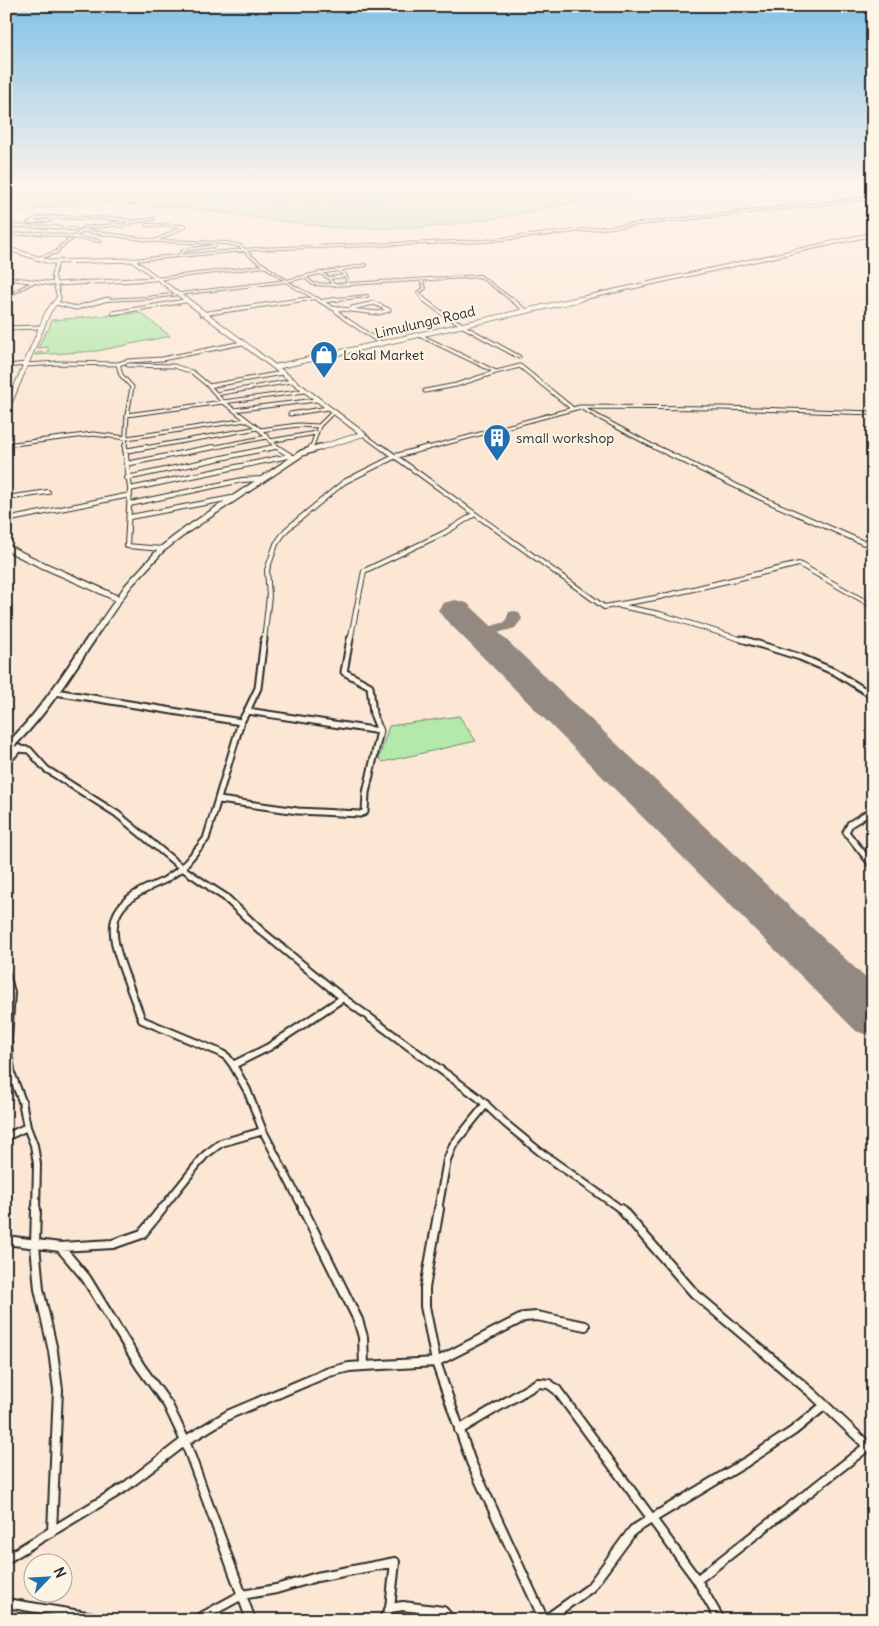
<svg xmlns="http://www.w3.org/2000/svg" width="879" height="1626" viewBox="0 0 879 1626" font-family="Delius,sans-serif">
<rect width="100%" height="100%" fill="#fce7d5"/>
<filter id="ink" filterUnits="userSpaceOnUse"><feTurbulence type="fractalNoise" baseFrequency=".02" numOctaves="2"/><feDisplacementMap in="SourceGraphic" scale="10" xChannelSelector="R" yChannelSelector="G"/><feConvolveMatrix kernelMatrix="1 2 1 2 8 2 1 2 1" color-interpolation-filters="sRGB"/></filter>
<g filter="url(#ink)">
<path fill="#b3e9ab" stroke="#6f8a6b" d="M 6,185 L 205,185 L 250,192 L 304,194 L 346,185 L 667,185 C 577,198 490,227 398,228 C 372,228 345,229 319,226 C 266,220 214,210 161,206 C 128,204 92,203 59,206 C 41,208 24,212 6,213 Z
M 141,313 L 170,336 L 97,351 L 35,355 L 36,353 L 48,352 L 48,347 L 38,348 L 46,331 L 49,330 L 51,320 Z
M 459,716 L 476,741 L 383,762 L 379,758 L 389,726 Z"/>
<g fill="none" stroke-linecap="round" stroke-linejoin="round">
<path stroke="#88d6e6" stroke-width="2.5" d="M 85,185 L 111,192 L 164,197 L 315,202 L 380,200 L 546,185"/>
<path fill="#948980" fill-rule="evenodd" d="M 514,611 L 519,612 L 522,619 L 515,628 L 480,638 L 473,634 L 475,631 L 505,622 L 509,612 Z"/>
<path fill="#948980" fill-rule="evenodd" d="M 455,600 L 467,603 L 873,985 L 873,1037 L 856,1031 L 443,617 L 438,610 L 443,603 Z"/>
<defs>
<path id="street-far5" d="M 31,221 L 39,218 L 54,217
M 28,223 L 51,220 L 55,217 L 120,219 L 132,222 L 153,219
M 112,223 L 121,226 L 132,222
M 147,225 L 185,226
M 6,226 L 55,227 L 157,241 L 227,243 L 240,246 L 252,257 L 295,287 L 319,300
M 83,228 L 114,225
M 6,235 L 41,233 L 101,241
M 157,240 L 185,226
M 178,256 L 185,250 L 214,246 L 213,243
M 36,259 L 57,252 L 60,247 L 84,230
M 133,260 L 256,249 L 485,241 L 873,198
M 320,273 L 338,270
M 329,278 L 346,276
M 155,279 L 266,266
M 421,280 L 425,288 L 418,293 L 425,300
M 348,284 L 346,276 L 338,270 L 366,265
M 333,285 L 480,276 L 512,300
M 6,297 L 33,282
M 104,300 L 147,298 L 287,281 L 320,273 L 329,278 L 333,285 L 313,284 L 305,277
M 298,300 L 316,298
M 329,300 L 367,296"/>
<path id="street-far4" d="M 317,299 L 332,308 L 378,313 L 389,310
M 423,299 L 443,314 L 463,325
M 511,299 L 526,311
M 324,301 L 339,299
M 56,303 L 76,308 L 108,299
M 333,308 L 344,318 L 381,343
M 352,308 L 374,303 L 389,310
M 113,313 L 185,301
M 201,314 L 307,299
M 461,325 L 519,357
M 6,328 L 42,327
M 419,335 L 496,372 L 456,385 L 425,391
M 26,365 L 59,363 L 120,364
M 128,365 L 174,366 L 192,372 L 209,386 L 221,400 L 260,430 L 279,449
M 6,366 L 27,364
M 496,372 L 520,366 L 573,409
M 209,386 L 282,373
M 216,394 L 292,381
M 580,407 L 658,449
M 234,410 L 316,400
M 290,414 L 328,408
M 127,415 L 305,391
M 260,430 L 298,425 L 319,426
M 363,434 L 383,449
M 270,441 L 316,433
M 6,445 L 93,434 L 127,438 L 246,420
M 125,449 L 127,415 L 132,387 L 121,375 L 118,364 L 128,361 L 162,359 L 242,343
M 139,449 L 258,428
M 206,449 L 267,437
M 268,449 L 276,447
M 311,449 L 319,426 L 333,412
M 424,449 L 580,407 L 723,408 L 873,413"/>
<path id="street-far3" d="M 125,447 L 130,489 L 127,546 L 162,549
M 277,447 L 294,458
M 382,447 L 604,607 L 655,598 L 799,564 L 873,606
M 655,447 L 761,498 L 873,547
M 310,450 L 311,447
M 125,451 L 146,447
M 126,464 L 213,447
M 127,478 L 274,447
M 130,489 L 289,456
M 6,498 L 48,492
M 130,504 L 242,480 L 262,479
M 130,517 L 237,497
M 6,520 L 130,495
M 620,606 L 660,614 L 746,641
M 264,641 L 269,596 L 267,570 L 276,544 L 286,530 L 344,482 L 396,456 L 428,447
M 350,641 L 364,571 L 444,533 L 475,514"/>
<path id="street-far2" d="M 350,639 L 344,672 L 370,686 L 373,714 L 380,731
M 742,639 L 800,657 L 835,672 L 873,696
M 55,692 L 241,722 L 206,839 L 182,868 L 165,880 L 145,889
M 247,711 L 258,688 L 264,639
M 8,748 L 29,750 L 46,769 L 117,814 L 182,868 L 213,889
M 6,763 L 19,748
M 219,800 L 298,811 L 360,814 L 365,812 L 366,793 L 380,731 L 247,711 L 241,722
M 873,810 L 850,824 L 846,832 L 873,866"/>
<path id="street-far1" d="M 148,888 C 104,907 110,934 124,972 C 130,988 136,1004 142,1020 L 219,1052 L 227,1057 L 233,1065 L 269,1047 L 343,998
M 211,888 L 225,897 L 260,930 L 343,998 L 479,1098 L 506,1124 L 539,1151 L 622,1210
M 6,974 L 11,992 L 8,1040 L 9,1058 L 12,1075 L 22,1101 L 27,1127 L 34,1145 L 37,1164 L 36,1210
M 233,1065 L 247,1090 L 263,1131 L 304,1210
M 6,1137 L 27,1127
M 161,1210 L 205,1155 L 221,1143 L 263,1131
M 438,1210 L 447,1160 L 453,1145 L 486,1104"/>
<path id="street" d="M 36,1209 L 35,1245 L 39,1289 L 53,1351 L 58,1390 L 52,1532
M 303,1209 L 358,1320 L 363,1337 L 364,1366 L 436,1362 L 471,1462 L 544,1620
M 439,1209 L 425,1288 L 425,1306 L 436,1362 L 524,1317 L 537,1316 L 585,1326
M 621,1209 L 694,1293 L 813,1394 L 873,1451
M 6,1240 L 60,1247 L 113,1244 L 142,1234 L 162,1209
M 60,1247 L 86,1278 L 140,1366 L 168,1405 L 185,1441 L 251,1620
M 459,1430 L 538,1383 L 549,1384 L 557,1390 L 697,1580 L 868,1446
M 6,1559 L 125,1487 L 185,1441 L 230,1414 L 329,1372 L 349,1367 L 364,1366
M 697,1580 L 720,1620
M 6,1603 L 111,1620
M 390,1608 L 403,1606 L 443,1611 L 451,1620
M 196,1620 L 242,1595 L 276,1589 L 317,1577 L 395,1562 L 390,1608 L 383,1620
M 545,1620 L 590,1588 L 633,1530 L 746,1462 L 793,1431 L 825,1405"/>
<path id="secondary-far3" d="M 6,248 L 50,262 L 133,260 L 186,300
M 57,262 L 53,275 L 59,298 L 57,300
M 6,278 L 55,284 L 155,279
M 574,300 L 873,234"/>
<path id="secondary-far2" d="M 185,299 L 363,434
M 275,367 L 580,299
M 6,411 L 48,312 L 58,299
M 316,449 L 363,434"/>
<path id="secondary-far1" d="M 6,547 C 42,567 81,580 118,599
M 90,641 L 128,586 L 162,549 L 188,529 L 302,453 L 320,447"/>
<path id="secondary" d="M 6,749 C 40,718 65,677 91,639"/>
</defs>
<use href="#street-far5" stroke="#2b2b2b" stroke-width="4"/>
<use href="#street-far4" stroke="#2b2b2b" stroke-width="5"/>
<use href="#street-far3" stroke="#2b2b2b" stroke-width="6"/>
<use href="#street-far2" stroke="#2b2b2b" stroke-width="9"/>
<use href="#street-far1" stroke="#2b2b2b" stroke-width="10"/>
<use href="#street" stroke="#2b2b2b" stroke-width="12"/>
<use href="#secondary-far3" stroke="#2b2b2b" stroke-width="5"/>
<use href="#secondary-far2" stroke="#2b2b2b" stroke-width="6"/>
<use href="#secondary-far1" stroke="#2b2b2b" stroke-width="8"/>
<use href="#secondary" stroke="#2b2b2b" stroke-width="11"/>
<use href="#street-far5" stroke="#fcf5e5" stroke-width="2"/>
<use href="#street-far4" stroke="#fcf5e5" stroke-width="3"/>
<use href="#street-far3" stroke="#fcf5e5" stroke-width="4"/>
<use href="#street-far2" stroke="#fcf5e5" stroke-width="5"/>
<use href="#street-far1" stroke="#fcf5e5" stroke-width="6"/>
<use href="#street" stroke="#fcf5e5" stroke-width="8"/>
<use href="#secondary-far3" stroke="#fcf5e5" stroke-width="3"/>
<use href="#secondary-far2" stroke="#fcf5e5" stroke-width="4.5"/>
<use href="#secondary-far1" stroke="#fcf5e5" stroke-width="5.5"/>
<use href="#secondary" stroke="#fcf5e5" stroke-width="7"/>
</g>
</g>
<linearGradient id="sky" x2="0" y2="1"><stop stop-color="#81c2e7"/><stop offset="0.45" stop-color="#fef4ec"/><stop offset="1" stop-color="#fef4ec" stop-opacity="0"/></linearGradient>
<rect width="879" height="413" fill="url(#sky)"/>
<defs>
<symbol id="shop-pin" viewBox="-11 -11 22 30"><path d="M0 17L-7.5 6A9.5 9.5 0 1 1 7.5 6Z" fill="#1f6fb2" stroke="#fcf5e5"/><path d="M-5-2.5h2.3a2.7 3.5 0 0 1 5.4 0H5L5.5 6h-11ZM-1.5-2.5h3a1.5 2.3 0 0 0-3 0Z" fill="#fff"/></symbol>
<symbol id="building-pin" viewBox="-11 -11 22 30"><path d="M0 17L-7.5 6A9.5 9.5 0 1 1 7.5 6Z" fill="#1f6fb2" stroke="#fcf5e5"/><path d="M-4-6H4V6H1V3H-1V6H-4ZM-2.5-4.3h1.7v1.8h-1.7ZM.8-4.3h1.7v1.8H.8ZM-2.5-1h1.7V.8h-1.7ZM.8-1h1.7V.8H.8Z" fill="#fff"/></symbol>
</defs>
<g fill-rule="evenodd">
<use href="#shop-pin" x="308" y="339" width="32" height="43"/>
<use href="#building-pin" x="481" y="422" width="32" height="43"/>
</g>
<g text-anchor="middle" dominant-baseline="central" stroke-width="4" stroke-linejoin="round" paint-order="stroke">
<g font-size="14" fill="#2b2b2b" stroke="#fcf5e5">
<text transform="translate(425 322) rotate(-13)">Limulunga Road</text>
</g>
<g font-size="14" fill="#2b2b2b" stroke="#fcf5e5" text-anchor="start">
<text x="343" y="355">Lokal Market</text>
<text x="516" y="438">small workshop</text>
</g>
</g>
<rect width="879" height="1626" fill="none" stroke="#fcf5e5" stroke-width="25"/>
<rect x="12" y="12" width="854" height="1601" fill="none" stroke="#2b2b2b" stroke-width="2" filter="url(#ink)"/>
<g transform="translate(48 1578) rotate(65)"><circle r="24" fill="#fcf5e5" stroke="#a8a49b"/>
<path d="M0-4L9 19L0 12L-9 19Z" fill="#1f6fb2"/>
<text y="-8" font-size="14" font-weight="bold" text-anchor="middle" fill="#2b2b2b">N</text>
</g>
</svg>
